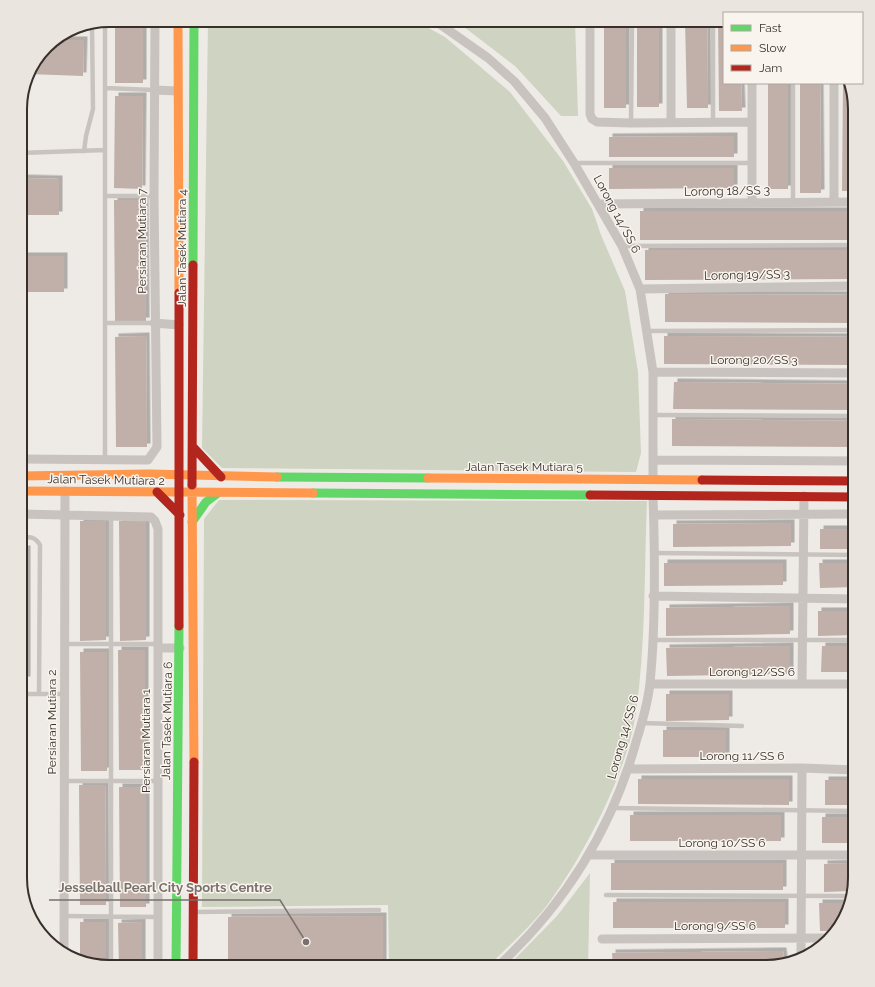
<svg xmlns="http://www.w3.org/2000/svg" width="875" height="987" viewBox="0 0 875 987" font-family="Raleway,sans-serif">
<defs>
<filter id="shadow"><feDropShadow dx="3.5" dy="-3.5" stdDeviation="0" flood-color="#0004"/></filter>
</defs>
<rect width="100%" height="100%" fill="#eeeae6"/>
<path fill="#cfd3c1" d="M 208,20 L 414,20 L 445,37 L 510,92 L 563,161 L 592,209 L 601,235 L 625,291 L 638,372 L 641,453 L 636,472 L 222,468 L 202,448 Z
M 455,20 L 575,20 L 578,116 L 561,116 L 515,66 Z
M 219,500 L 647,501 C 644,572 646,642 636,712 C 627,774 582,859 545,908 C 528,929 506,948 488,967 L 389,967 L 388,905 L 202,907 L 204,519 Z
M 590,873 L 588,967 L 507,967 L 557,916 Z"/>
<path fill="#c0b0a9" filter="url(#shadow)" d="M 115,20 L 143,20 L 143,83 L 115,83 Z
M 604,20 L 626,20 L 626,108 L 604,108 Z
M 637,20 L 659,20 L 659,107 L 637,107 Z
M 685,20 L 707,20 L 708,108 L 687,108 Z
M 718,20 L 724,20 L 724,83 L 741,83 L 742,111 L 719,111 Z
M 54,40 L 84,40 L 83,76 L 28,74 L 29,70 L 50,42 Z
M 768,83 L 788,83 L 788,189 L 768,189 Z
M 800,83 L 820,83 L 821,193 L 800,193 Z
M 843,83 L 846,83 L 855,109 L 855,191 L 842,191 Z
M 115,96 L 143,96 L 142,189 L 114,188 Z
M 734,136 L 734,157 L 609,157 L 609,137 Z
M 609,168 L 734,168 L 734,188 L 609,189 Z
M 20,178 L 59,179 L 59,215 L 20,215 Z
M 114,200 L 145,200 L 146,321 L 115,321 Z
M 640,211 L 855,211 L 855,240 L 640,240 Z
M 645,250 L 855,250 L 855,279 L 645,280 Z
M 20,256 L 64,256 L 64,292 L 20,292 Z
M 665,294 L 855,295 L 855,323 L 665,322 Z
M 146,336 L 147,447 L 116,447 L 115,337 Z
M 664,336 L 855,337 L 855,365 L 664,364 Z
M 674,382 L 855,384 L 855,410 L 673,409 Z
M 672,419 L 855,421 L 855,447 L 672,446 Z
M 80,521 L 106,521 L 106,640 L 80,641 Z
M 119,521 L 146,521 L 146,640 L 120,641 Z
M 791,523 L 791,546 L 673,547 L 673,524 Z
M 820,529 L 855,529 L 855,549 L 820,549 Z
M 20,549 L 27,549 L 27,680 L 20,680 Z
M 664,563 L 783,563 L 783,585 L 664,586 Z
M 819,563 L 855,563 L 855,587 L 820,588 Z
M 790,606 L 790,634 L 666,636 L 666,608 Z
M 818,611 L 855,611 L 855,635 L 818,636 Z
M 790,646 L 790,674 L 667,676 L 666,648 Z
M 822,646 L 855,646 L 855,672 L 821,672 Z
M 118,650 L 145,650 L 145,770 L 119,770 Z
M 80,652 L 107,652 L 107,771 L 81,771 Z
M 666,694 L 729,694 L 729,720 L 666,721 Z
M 663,730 L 726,730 L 726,757 L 663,757 Z
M 638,779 L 789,779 L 789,805 L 638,804 Z
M 825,780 L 855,780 L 855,805 L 825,805 Z
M 79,785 L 105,785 L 106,905 L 80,905 Z
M 119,787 L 146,787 L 146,907 L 120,907 Z
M 630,815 L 781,815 L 781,841 L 630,841 Z
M 822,817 L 855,817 L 855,843 L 822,843 Z
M 611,863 L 783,863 L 783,890 L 611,890 Z
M 855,863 L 855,878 L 852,891 L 824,892 L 824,864 Z
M 613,902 L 785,902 L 785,928 L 613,928 Z
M 819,903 L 849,903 L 846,918 L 835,931 L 820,931 Z
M 383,916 L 383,967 L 228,967 L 228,917 Z
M 80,922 L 106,922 L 106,966 L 80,960 Z
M 142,922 L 142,967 L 119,967 L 118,923 Z
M 783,951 L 784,961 L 766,967 L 613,967 L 612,953 Z"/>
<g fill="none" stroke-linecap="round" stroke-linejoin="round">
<path stroke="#c8c3be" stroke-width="4.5" d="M 713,20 L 713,122
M 105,21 L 105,461
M 793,83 L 793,202
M 105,88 L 154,90
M 631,123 L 632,20
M 84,151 L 86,136 L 93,109 L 92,23
M 20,153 L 105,150
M 574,163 L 752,163
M 105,196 L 154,196
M 623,246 L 855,245
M 105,323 L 154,323
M 647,331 L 855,330
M 653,415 L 855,416
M 111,515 L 111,967
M 20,537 C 29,537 35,536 40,545 L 39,694
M 654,553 L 855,555
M 653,640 L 855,640
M 64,644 L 158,644
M 20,694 L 64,694
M 642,723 L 742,726
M 64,781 L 158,781
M 612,808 L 855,811
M 606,895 L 851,896
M 194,912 L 379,910
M 64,916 L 158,917"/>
<path stroke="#c8c3be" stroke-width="9" d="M 434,20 L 488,58 L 514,81 L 545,118 L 574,163 L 622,246 L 640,289 L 653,372 L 653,479
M 590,20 L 590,114 L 592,119 L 597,122 L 631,123 L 752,122
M 671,20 L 671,122
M 154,90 L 178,91
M 752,202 L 752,83
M 834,202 L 834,83
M 599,204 L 855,202
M 640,289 L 855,286
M 154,323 L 179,325
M 653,372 L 855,373
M 20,459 L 148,460 L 157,447 L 154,196 L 155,20
M 653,460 L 855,461
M 20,514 L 151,517 L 155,521 L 158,529 L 158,967
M 654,515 L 855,514
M 653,596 L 855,599
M 159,648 L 180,648
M 650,684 L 855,684
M 802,684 L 804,496
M 629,769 L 802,768 L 855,770
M 590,855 L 855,855
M 602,939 L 829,938
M 64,953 L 65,491
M 801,955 L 802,768
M 497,967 C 564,906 612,829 636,742 C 642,723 648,703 650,683 C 656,623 655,556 653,496"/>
<path stroke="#63d668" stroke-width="9" d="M 193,265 L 194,20
M 277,477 L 428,478
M 313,493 L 590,495
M 192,522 L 206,502 L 218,493
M 176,967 L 179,626"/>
<path stroke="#ff974d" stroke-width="9" d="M 178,20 L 179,293
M 20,476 L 149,474 L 277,477
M 428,478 L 702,480
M 192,485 L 194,762
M 20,491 L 313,493"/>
<path stroke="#b3261e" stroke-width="9" d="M 193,447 L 221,477
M 702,480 L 855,481
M 192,485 L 193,265
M 157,492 L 180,515
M 590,495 L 855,497
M 179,626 L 179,293
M 193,967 L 194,762"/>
</g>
<g text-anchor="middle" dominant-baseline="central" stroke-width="3" stroke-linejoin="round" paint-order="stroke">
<g font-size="12" fill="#39302c" stroke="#f9f5ee">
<text transform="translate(727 191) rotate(-1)">Lorong 18/SS 3</text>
<text transform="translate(617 214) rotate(62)">Lorong 14/SS 6</text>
<text transform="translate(142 241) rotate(-90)">Persiaran Mutiara 7</text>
<text transform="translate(182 248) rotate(-90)">Jalan Tasek Mutiara 4</text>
<text transform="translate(747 275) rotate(-1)">Lorong 19/SS 3</text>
<text x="754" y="360">Lorong 20/SS 3</text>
<text x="524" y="467">Jalan Tasek Mutiara 5</text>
<text transform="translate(106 480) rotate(1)">Jalan Tasek Mutiara 2</text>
<text x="752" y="672">Lorong 12/SS 6</text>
<text transform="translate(167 721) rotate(-89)">Jalan Tasek Mutiara 6</text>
<text transform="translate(52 722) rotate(-90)">Persiaran Mutiara 2</text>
<text transform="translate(623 737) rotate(-74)">Lorong 14/SS 6</text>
<text transform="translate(146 741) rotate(-90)">Persiaran Mutiara 1</text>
<text x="742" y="756">Lorong 11/SS 6</text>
<text x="722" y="843">Lorong 10/SS 6</text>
<text x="715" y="926">Lorong 9/SS 6</text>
</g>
</g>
<path d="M0 0H875V987H0ZM109 27H766A82 82 0 0 1 848 109V878A82 82 0 0 1 766 960H109A82 82 0 0 1 27 878V109A82 82 0 0 1 109 27Z" fill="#eae5de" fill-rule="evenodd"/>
<path fill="none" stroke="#39302c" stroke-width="2" d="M109 27H766A82 82 0 0 1 848 109V878A82 82 0 0 1 766 960H109A82 82 0 0 1 27 878V109A82 82 0 0 1 109 27Z"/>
<path fill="none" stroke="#78716d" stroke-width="1.5" d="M306 942L280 900H49"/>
<circle fill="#78716d" stroke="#f9f5ee" stroke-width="1.5" cx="306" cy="942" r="4"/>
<g font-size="13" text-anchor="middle" font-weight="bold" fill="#78716d" stroke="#f9f5ee" stroke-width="3" stroke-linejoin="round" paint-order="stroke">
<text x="165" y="892">Jesselball Pearl City Sports Centre</text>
</g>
<rect x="723" y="12" width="140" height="72" fill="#f9f5ee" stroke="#aca6a0"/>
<rect x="731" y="25" width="20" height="6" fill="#63d668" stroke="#aca6a0"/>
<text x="759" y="32" font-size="12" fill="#39302c">Fast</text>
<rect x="731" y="45" width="20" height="6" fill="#ff974d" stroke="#aca6a0"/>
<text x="759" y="52" font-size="12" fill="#39302c">Slow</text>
<rect x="731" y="65" width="20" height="6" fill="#b3261e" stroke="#aca6a0"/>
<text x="759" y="72" font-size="12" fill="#39302c">Jam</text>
</svg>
